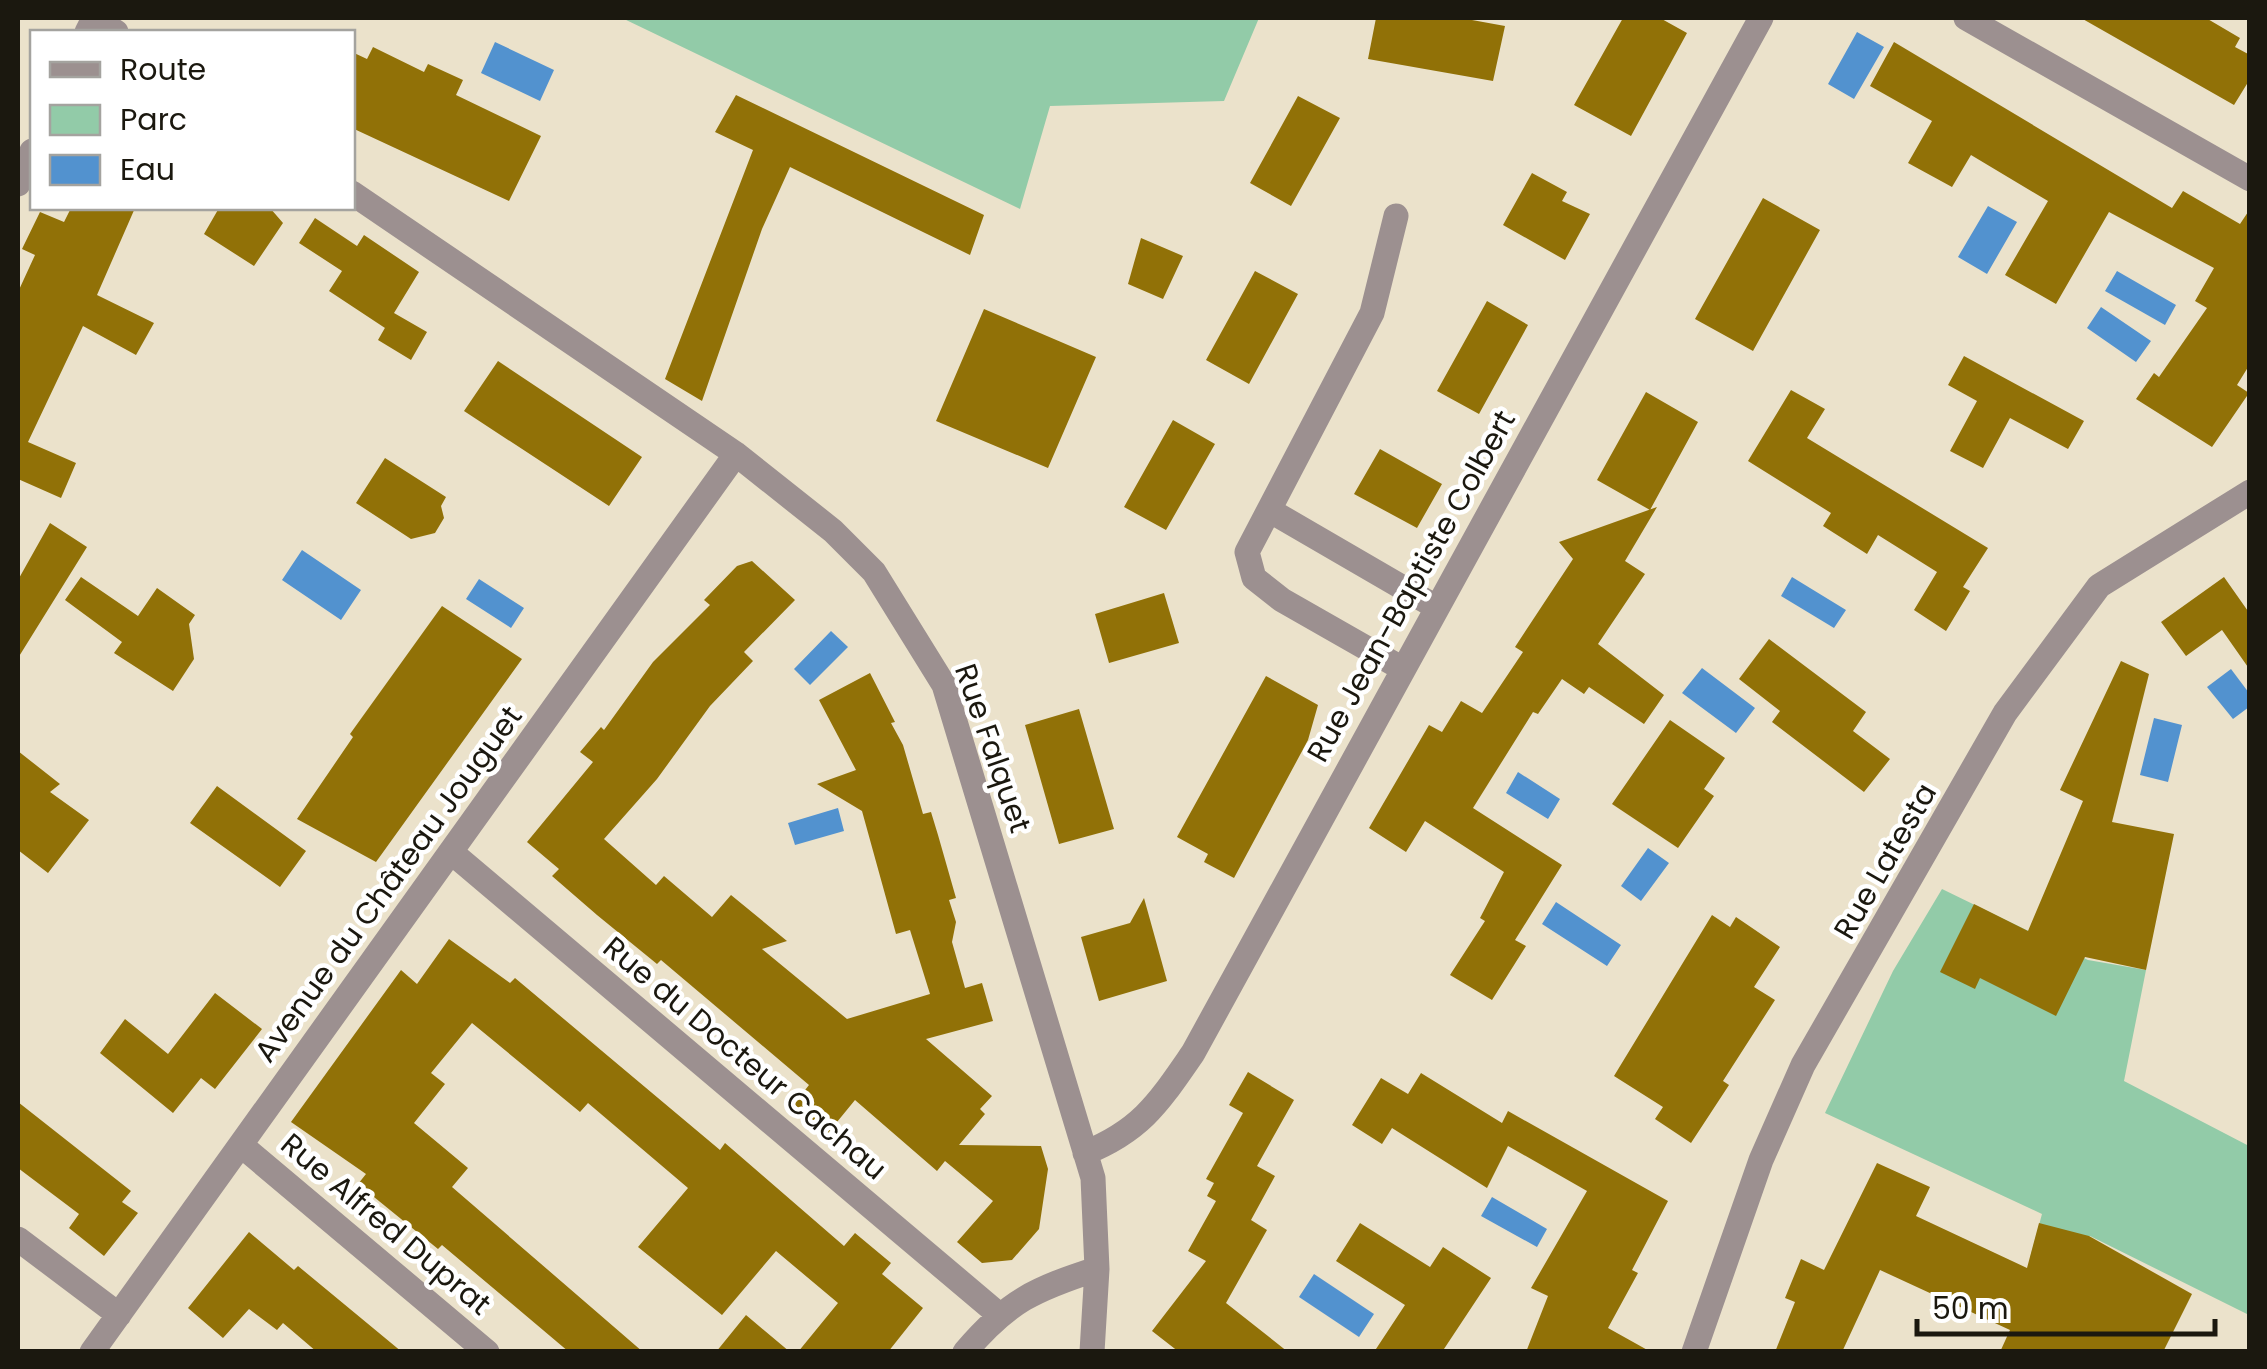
<svg xmlns="http://www.w3.org/2000/svg" width="2267" height="1369" viewBox="0 0 2267 1369" font-family="Poppins,sans-serif">
<rect width="100%" height="100%" fill="#ebe2cb"/>
<path fill="#92cba8" d="M 622,18 L 1259,18 L 1224,101 L 1050,106 L 1020,209 Z
M 1942,889 L 2088,960 L 2146,970 L 2124,1081 L 2249,1146 L 2249,1315 L 2090,1236 L 2030,1258 L 2042,1214 L 1825,1113 L 1893,971 Z"/>
<path fill="#5292cf" d="M 1857,32 L 1884,47 L 1854,99 L 1828,84 Z
M 495,42 L 554,70 L 540,101 L 481,73 Z
M 1988,206 L 2017,222 L 1987,274 L 1958,257 Z
M 2117,271 L 2176,305 L 2165,325 L 2105,291 Z
M 2101,307 L 2151,341 L 2136,362 L 2087,328 Z
M 302,550 L 361,590 L 341,620 L 282,580 Z
M 1792,577 L 1846,610 L 1834,628 L 1781,596 Z
M 479,579 L 524,608 L 511,628 L 466,599 Z
M 831,631 L 848,647 L 810,685 L 794,669 Z
M 1702,668 L 1755,708 L 1736,733 L 1682,693 Z
M 2231,669 L 2249,693 L 2249,707 L 2233,719 L 2207,687 Z
M 2154,718 L 2182,725 L 2168,782 L 2140,775 Z
M 1518,772 L 1560,799 L 1548,819 L 1506,793 Z
M 838,808 L 844,831 L 795,845 L 788,823 Z
M 1648,848 L 1669,863 L 1641,901 L 1621,886 Z
M 1556,902 L 1621,945 L 1607,966 L 1542,924 Z
M 1492,1197 L 1547,1229 L 1537,1247 L 1481,1216 Z
M 1314,1274 L 1374,1314 L 1359,1337 L 1299,1297 Z"/>
<path fill="#917107" d="M 1376,18 L 1461,18 L 1505,26 L 1493,81 L 1368,59 Z
M 1623,18 L 1660,18 L 1687,33 L 1631,136 L 1574,105 Z
M 2081,18 L 2206,18 L 2240,38 L 2235,47 L 2250,55 L 2250,79 L 2234,105 Z
M 1894,42 L 2172,208 L 2183,191 L 2240,224 L 2250,209 L 2250,364 L 2237,385 L 2249,393 L 2212,447 L 2136,399 L 2154,373 L 2159,377 L 2207,308 L 2195,301 L 2214,268 L 2109,212 L 2056,304 L 2005,275 L 2048,201 L 1971,155 L 1952,187 L 1908,163 L 1932,121 L 1870,86 Z
M 373,47 L 424,72 L 428,64 L 463,80 L 456,95 L 541,136 L 509,201 L 352,128 L 352,52 L 367,59 Z
M 736,95 L 984,215 L 970,255 L 790,167 L 762,229 L 702,401 L 665,379 L 753,150 L 715,132 Z
M 1298,96 L 1340,118 L 1291,206 L 1250,183 Z
M 1532,173 L 1567,192 L 1562,201 L 1590,214 L 1565,260 L 1503,225 Z
M 1763,198 L 1820,230 L 1753,351 L 1695,319 Z
M 71,208 L 135,208 L 97,295 L 154,323 L 136,355 L 83,326 L 28,442 L 76,463 L 61,498 L 18,479 L 18,292 L 35,255 L 22,249 L 40,212 L 64,222 Z
M 219,208 L 270,208 L 283,223 L 254,266 L 204,234 Z
M 315,218 L 357,246 L 364,235 L 419,272 L 394,313 L 427,332 L 411,360 L 378,340 L 390,319 L 385,328 L 329,291 L 342,271 L 299,243 Z
M 1141,238 L 1183,256 L 1163,299 L 1128,284 Z
M 1255,271 L 1298,294 L 1249,384 L 1206,360 Z
M 1487,301 L 1528,325 L 1479,414 L 1437,391 Z
M 984,309 L 1096,357 L 1048,468 L 936,421 Z
M 1964,356 L 2084,421 L 2068,449 L 2010,418 L 1983,468 L 1950,451 L 1977,401 L 1948,385 Z
M 498,361 L 642,457 L 609,506 L 464,411 Z
M 1791,390 L 1825,409 L 1807,438 L 1988,548 L 1963,587 L 1970,591 L 1946,631 L 1914,610 L 1937,572 L 1878,535 L 1867,554 L 1823,526 L 1831,513 L 1748,461 Z
M 1646,392 L 1698,422 L 1650,510 L 1597,480 Z
M 1173,420 L 1215,444 L 1166,530 L 1124,507 Z
M 1380,449 L 1442,484 L 1417,528 L 1354,494 Z
M 385,458 L 446,497 L 441,506 L 444,518 L 435,533 L 411,539 L 356,503 Z
M 1657,507 L 1625,561 L 1645,574 L 1598,644 L 1664,695 L 1644,724 L 1589,687 L 1584,694 L 1562,679 L 1538,714 L 1533,712 L 1473,808 L 1562,865 L 1515,940 L 1526,946 L 1492,1000 L 1450,975 L 1485,921 L 1480,918 L 1504,872 L 1425,821 L 1406,852 L 1369,828 L 1429,725 L 1442,732 L 1461,701 L 1482,713 L 1523,652 L 1515,647 L 1573,559 L 1559,542 Z
M 50,523 L 87,547 L 18,658 L 18,580 Z
M 752,561 L 795,600 L 744,652 L 753,661 L 710,706 L 657,779 L 604,839 L 656,885 L 664,876 L 712,917 L 731,895 L 787,941 L 762,949 L 847,1019 L 930,994 L 910,930 L 896,934 L 862,811 L 817,784 L 856,770 L 819,700 L 870,673 L 895,722 L 891,723 L 903,745 L 923,814 L 931,812 L 938,835 L 956,898 L 949,900 L 956,922 L 952,942 L 965,988 L 982,983 L 993,1021 L 926,1039 L 992,1096 L 980,1109 L 985,1114 L 959,1145 L 1041,1146 L 1048,1169 L 1039,1229 L 1012,1260 L 982,1263 L 957,1242 L 993,1201 L 945,1161 L 937,1171 L 855,1100 L 828,1133 L 794,1104 L 809,1085 L 661,960 L 657,964 L 597,915 L 552,876 L 559,869 L 527,842 L 593,762 L 580,752 L 601,727 L 604,730 L 653,662 L 710,605 L 704,600 L 737,566 Z
M 81,577 L 138,616 L 157,588 L 195,615 L 189,624 L 194,659 L 173,691 L 114,653 L 122,642 L 65,600 Z
M 2224,577 L 2250,614 L 2250,670 L 2222,630 L 2186,656 L 2161,622 Z
M 1164,593 L 1179,643 L 1109,663 L 1095,614 Z
M 442,606 L 522,659 L 376,862 L 297,819 L 353,737 L 350,734 Z
M 1769,639 L 1866,712 L 1853,731 L 1890,759 L 1864,792 L 1772,722 L 1780,711 L 1739,679 Z
M 2121,661 L 2149,674 L 2112,822 L 2174,834 L 2146,970 L 2085,957 L 2056,1016 L 1980,978 L 1975,989 L 1940,972 L 1974,904 L 2028,931 L 2083,801 L 2060,790 Z
M 1266,676 L 1318,705 L 1308,740 L 1234,878 L 1204,862 L 1208,854 L 1177,837 Z
M 1079,709 L 1114,829 L 1059,844 L 1025,725 Z
M 1670,720 L 1725,758 L 1704,789 L 1714,796 L 1678,848 L 1612,804 Z
M 18,751 L 60,784 L 50,792 L 89,820 L 48,873 L 18,850 Z
M 217,786 L 306,851 L 280,887 L 190,823 Z
M 1144,898 L 1167,981 L 1099,1001 L 1081,937 L 1130,923 Z
M 1712,915 L 1730,927 L 1736,917 L 1780,947 L 1754,987 L 1775,1000 L 1723,1081 L 1729,1085 L 1691,1143 L 1655,1119 L 1663,1107 L 1614,1076 Z
M 449,939 L 510,983 L 515,978 L 720,1150 L 725,1143 L 844,1246 L 855,1233 L 891,1263 L 882,1274 L 923,1308 L 888,1352 L 798,1352 L 838,1303 L 776,1251 L 722,1315 L 638,1247 L 688,1188 L 588,1103 L 580,1112 L 472,1023 L 431,1073 L 445,1084 L 414,1123 L 468,1168 L 452,1187 L 643,1352 L 569,1352 L 442,1245 L 438,1249 L 358,1184 L 366,1174 L 291,1122 L 401,970 L 417,984 Z
M 215,993 L 262,1029 L 215,1089 L 201,1078 L 173,1113 L 100,1053 L 125,1019 L 168,1054 Z
M 1248,1072 L 1294,1100 L 1257,1166 L 1275,1176 L 1251,1220 L 1267,1230 L 1226,1303 L 1288,1352 L 1179,1352 L 1152,1331 L 1206,1261 L 1188,1251 L 1216,1201 L 1207,1196 L 1214,1183 L 1206,1179 L 1243,1113 L 1229,1105 Z
M 1421,1073 L 1502,1123 L 1508,1111 L 1668,1201 L 1632,1270 L 1638,1273 L 1608,1328 L 1651,1352 L 1526,1352 L 1548,1296 L 1531,1288 L 1587,1191 L 1508,1146 L 1487,1188 L 1392,1128 L 1382,1144 L 1352,1125 L 1381,1078 L 1408,1094 Z
M 18,1102 L 131,1191 L 122,1202 L 138,1213 L 104,1256 L 69,1228 L 79,1214 L 18,1168 Z
M 1877,1163 L 1930,1187 L 1916,1216 L 2027,1268 L 2039,1223 L 2089,1236 L 2192,1294 L 2163,1352 L 2000,1352 L 2010,1330 L 1880,1270 L 1842,1352 L 1775,1352 L 1795,1302 L 1785,1298 L 1801,1259 L 1824,1270 Z
M 1360,1223 L 1430,1267 L 1443,1247 L 1491,1278 L 1442,1352 L 1374,1352 L 1405,1305 L 1336,1261 Z
M 249,1232 L 294,1270 L 298,1266 L 402,1352 L 317,1352 L 283,1323 L 277,1330 L 249,1309 L 223,1338 L 188,1308 Z
M 746,1315 L 790,1352 L 716,1352 Z"/>
<g fill="none" stroke-linecap="round" stroke-linejoin="round">
<path stroke="#9c9090" stroke-width="25" d="M 1966,18 L 2250,179
M 87,32 L 94,18 L 116,32
M 18,184 L 32,151
M 352,193 L 736,454 L 833,531 L 874,572 L 944,685 L 1093,1178 L 1097,1269 L 1092,1352
M 1396,216 L 1372,313 L 1247,552 L 1254,578 L 1282,600 L 1403,669
M 1269,510 L 1436,607
M 451,852 L 997,1313
M 242,1146 L 487,1352
M 1085,1153 C 1142,1130 1159,1102 1193,1053 L 1761,18
M 18,1239 L 119,1315
M 92,1352 L 736,454
M 965,1352 C 1008,1301 1035,1289 1097,1269
M 1694,1352 L 1761,1160 L 1803,1065 L 2005,713 L 2099,586 L 2250,492"/>
</g>
<g text-anchor="middle" dominant-baseline="central" stroke-width="9" stroke-linejoin="round" paint-order="stroke">
<g font-size="30" fill="#1b180f" stroke="#fff">
<text transform="translate(1411 586) rotate(-61)">Rue Jean-Baptiste Colbert</text>
<text transform="translate(993 748) rotate(71)">Rue Falquet</text>
<text transform="translate(1885 861) rotate(-60)">Rue Latesta</text>
<text transform="translate(388 884) rotate(-54)">Avenue du Château Jouguet</text>
<text transform="translate(745 1058) rotate(40)">Rue du Docteur Cachau</text>
<text transform="translate(386 1224) rotate(40)">Rue Alfred Duprat</text>
</g>
</g>
<rect width="2267" height="1369" fill="none" stroke="#1b180f" stroke-width="40"/>
<rect x="30" y="30" width="325" height="180" fill="#ffffff" stroke="#a4a39f" stroke-width="2.5"/>
<rect x="50" y="62" width="50" height="15" fill="#9c9090" stroke="#a4a39f" stroke-width="2.5"/>
<text x="120" y="80" font-size="30" fill="#1b180f">Route</text>
<rect x="50" y="105" width="50" height="30" fill="#92cba8" stroke="#a4a39f" stroke-width="2.5"/>
<text x="120" y="130" font-size="30" fill="#1b180f">Parc</text>
<rect x="50" y="155" width="50" height="30" fill="#5292cf" stroke="#a4a39f" stroke-width="2.5"/>
<text x="120" y="180" font-size="30" fill="#1b180f">Eau</text>
<path d="M1917 1319v15h298v-15" fill="none" stroke="#1b180f" stroke-width="5"/>
<text x="1932" y="1319" font-size="30" fill="#1b180f" stroke="#ffffff" stroke-width="8" paint-order="stroke">50 m</text>
</svg>
